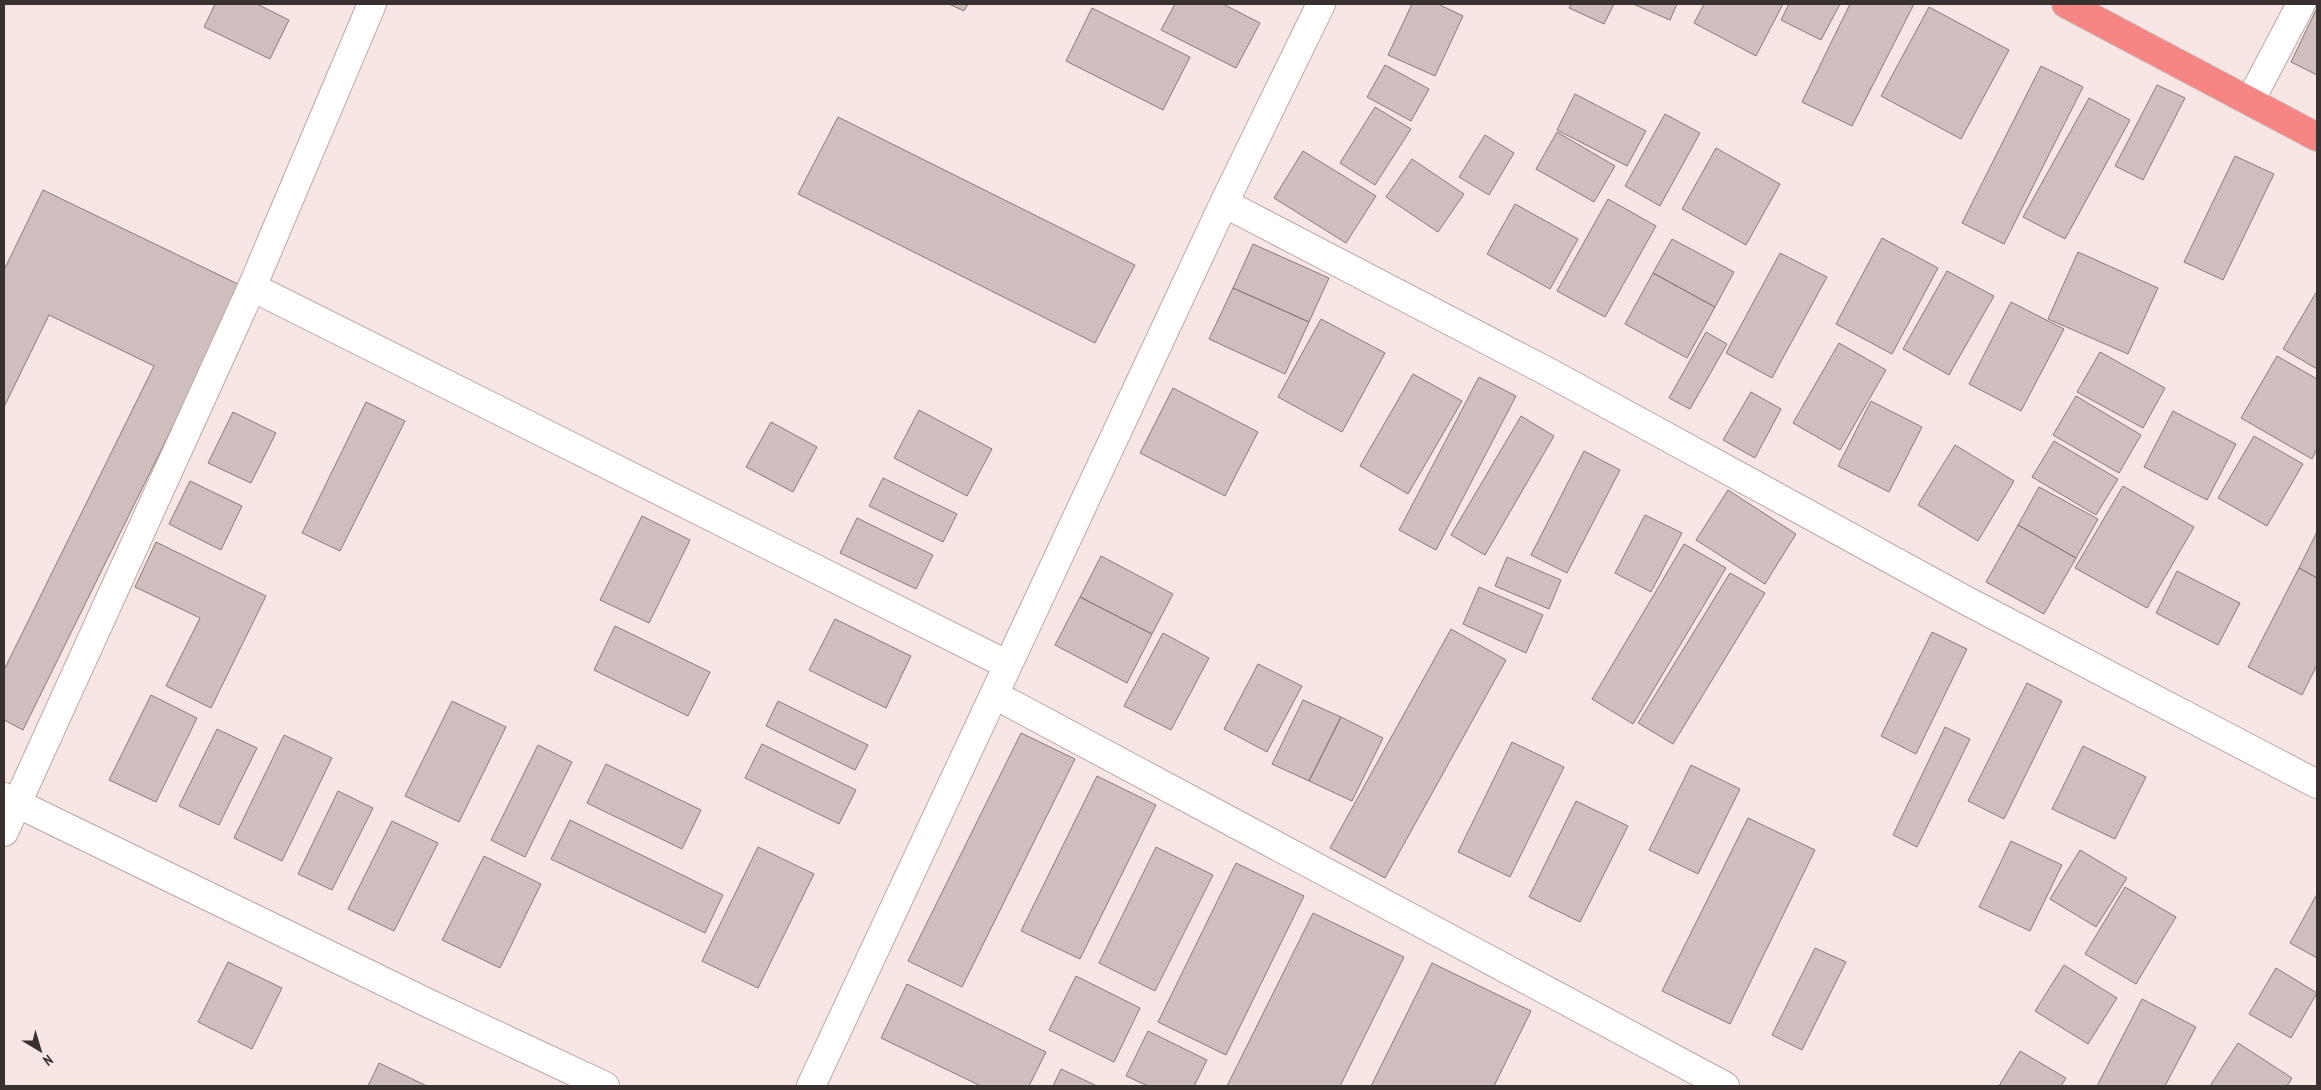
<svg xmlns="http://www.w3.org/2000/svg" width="2321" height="1090" viewBox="0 0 2321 1090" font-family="'PT Sans Narrow',sans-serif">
<rect width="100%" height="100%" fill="#f8e6e5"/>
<path fill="#cfbebd" stroke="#897a79" d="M 215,4 L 257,4 L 289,20 L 270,59 L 204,27 Z
M 949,4 L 968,4 L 964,11 Z
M 1175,4 L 1223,4 L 1260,23 L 1236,68 L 1161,30 Z
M 1412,4 L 1438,4 L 1463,16 L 1435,76 L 1388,55 Z
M 1571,4 L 1614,4 L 1604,24 L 1569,8 Z
M 1633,4 L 1677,4 L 1670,20 Z
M 1704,4 L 1783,4 L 1756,56 L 1694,23 Z
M 1789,4 L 1840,4 L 1821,40 L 1781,20 Z
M 1850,4 L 1914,4 L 1852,126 L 1802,102 Z
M 1929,7 L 2009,50 L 1961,139 L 1881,96 Z
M 1092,8 L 1190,57 L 1163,110 L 1066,61 Z
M 2317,8 L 2317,75 L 2291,62 Z
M 1385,65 L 1429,89 L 1411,121 L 1367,97 Z
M 2041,66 L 2083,87 L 2004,244 L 1962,223 Z
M 2157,85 L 2185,98 L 2143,180 L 2115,166 Z
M 1575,94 L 1646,131 L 1627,166 L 1557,130 Z
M 2089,98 L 2130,120 L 2065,239 L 2023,217 Z
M 1375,107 L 1411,129 L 1375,185 L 1340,163 Z
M 1665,114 L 1700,133 L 1660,206 L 1625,186 Z
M 838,117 L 1135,265 L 1095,343 L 798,194 Z
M 1557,132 L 1615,166 L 1594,202 L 1536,169 Z
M 1485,135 L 1514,153 L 1489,195 L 1459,177 Z
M 1716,148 L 1780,184 L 1746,245 L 1682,209 Z
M 1303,151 L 1376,196 L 1346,243 L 1274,198 Z
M 2235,156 L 2274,174 L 2223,280 L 2184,262 Z
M 1412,159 L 1464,194 L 1438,232 L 1386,197 Z
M 43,190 L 242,286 L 23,730 L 4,720 L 4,670 L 154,366 L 49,315 L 4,407 L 4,270 Z
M 1608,199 L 1656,226 L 1605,317 L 1557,291 Z
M 1515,204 L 1578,239 L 1550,289 L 1487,254 Z
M 1882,238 L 1938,268 L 1892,354 L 1836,324 Z
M 1672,239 L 1734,272 L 1715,307 L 1653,273 Z
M 1253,244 L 1329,278 L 1309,322 L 1233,288 Z
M 2078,252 L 2158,288 L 2128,354 L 2048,319 Z
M 1780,253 L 1827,277 L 1772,378 L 1726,353 Z
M 1947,271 L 1994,296 L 1949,375 L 1903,349 Z
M 1653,273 L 1715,307 L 1687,358 L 1625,324 Z
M 1233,288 L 1309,322 L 1285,374 L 1209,339 Z
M 2317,291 L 2317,369 L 2283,349 Z
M 2011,302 L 2064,329 L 2021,411 L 1969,384 Z
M 1321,319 L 1385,353 L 1342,432 L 1278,397 Z
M 1706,332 L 1727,344 L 1690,409 L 1669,398 Z
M 1839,343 L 1886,370 L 1840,450 L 1793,423 Z
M 2100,352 L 2165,388 L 2143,428 L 2077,392 Z
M 2277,356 L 2317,379 L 2317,449 L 2312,459 L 2241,418 Z
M 1413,374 L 1462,401 L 1408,494 L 1360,466 Z
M 1479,377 L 1516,396 L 1436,550 L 1399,530 Z
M 1173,388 L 1258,432 L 1225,496 L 1140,453 Z
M 1751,392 L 1781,409 L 1755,458 L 1723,440 Z
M 2076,396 L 2141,435 L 2119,473 L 2053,435 Z
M 1871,401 L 1922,427 L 1889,492 L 1838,466 Z
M 366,402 L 405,421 L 340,551 L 302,533 Z
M 919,410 L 992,449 L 967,496 L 894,458 Z
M 2173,411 L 2236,444 L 2207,500 L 2144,467 Z
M 233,412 L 276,433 L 251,483 L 208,463 Z
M 1521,416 L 1554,436 L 1485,555 L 1451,535 Z
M 771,422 L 817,447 L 793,492 L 746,467 Z
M 2254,436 L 2303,464 L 2267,526 L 2218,498 Z
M 2054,441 L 2118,479 L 2096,515 L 2032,477 Z
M 1955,445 L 2014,481 L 1978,541 L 1918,505 Z
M 1584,451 L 1620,470 L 1567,573 L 1531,555 Z
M 883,478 L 957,514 L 943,542 L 869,506 Z
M 190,481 L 242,506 L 221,550 L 169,524 Z
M 2123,486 L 2194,527 L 2147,608 L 2075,568 Z
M 2039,487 L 2098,519 L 2076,558 L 2018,525 Z
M 1728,490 L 1796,534 L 1765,584 L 1696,540 Z
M 1645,515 L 1682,533 L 1651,592 L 1615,573 Z
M 642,516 L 690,540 L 649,623 L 600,600 Z
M 857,518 L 933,555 L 916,589 L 840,553 Z
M 2018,525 L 2076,558 L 2044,614 L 1986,582 Z
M 2317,532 L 2317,578 L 2299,568 Z
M 156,542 L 266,596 L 211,708 L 166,686 L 200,618 L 135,587 Z
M 1684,544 L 1726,568 L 1633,724 L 1592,699 Z
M 1101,556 L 1173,594 L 1152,634 L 1080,597 Z
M 1507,557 L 1561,580 L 1549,609 L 1495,586 Z
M 2299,568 L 2317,578 L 2317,665 L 2302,695 L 2248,667 Z
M 2177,571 L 2240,603 L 2218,645 L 2156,613 Z
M 1730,573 L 1765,593 L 1673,744 L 1638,723 Z
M 1479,587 L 1543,615 L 1526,653 L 1463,624 Z
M 1080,597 L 1152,634 L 1127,683 L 1055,645 Z
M 835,619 L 911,656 L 886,708 L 809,670 Z
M 615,626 L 710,672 L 688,716 L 594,670 Z
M 1451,629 L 1506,660 L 1385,878 L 1330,848 Z
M 1932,632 L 1967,649 L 1916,754 L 1881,736 Z
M 1163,633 L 1209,658 L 1171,730 L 1124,706 Z
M 1258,664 L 1302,686 L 1267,752 L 1224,729 Z
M 2027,683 L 2062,701 L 2004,819 L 1968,801 Z
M 151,695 L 197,718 L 156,802 L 109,780 Z
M 1303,700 L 1341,717 L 1309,781 L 1272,764 Z
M 452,701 L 506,727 L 459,822 L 405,796 Z
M 778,701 L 868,745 L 855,770 L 766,726 Z
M 1341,717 L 1383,738 L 1352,801 L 1309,781 Z
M 1945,727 L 1970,739 L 1917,847 L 1893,835 Z
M 217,729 L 257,748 L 219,825 L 179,806 Z
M 1021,733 L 1075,759 L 962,987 L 908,961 Z
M 284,735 L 332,758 L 282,861 L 234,838 Z
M 1512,742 L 1564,767 L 1510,877 L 1458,852 Z
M 762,744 L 856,790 L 839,824 L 745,778 Z
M 538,745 L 572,762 L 525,857 L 491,840 Z
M 2083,746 L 2146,777 L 2115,839 L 2052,809 Z
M 606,764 L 701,810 L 682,849 L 587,803 Z
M 1691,765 L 1740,789 L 1698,874 L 1649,850 Z
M 1097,776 L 1156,805 L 1080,959 L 1021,931 Z
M 338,791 L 373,808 L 332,890 L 298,874 Z
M 1576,801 L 1628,826 L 1580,922 L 1529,897 Z
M 1748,818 L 1815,850 L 1730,1024 L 1662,991 Z
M 570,820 L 723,895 L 705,933 L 551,859 Z
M 392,821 L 438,843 L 394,931 L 348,909 Z
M 2011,841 L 2062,865 L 2030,931 L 1979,907 Z
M 758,847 L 814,874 L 758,988 L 702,961 Z
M 1156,847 L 1213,875 L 1155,991 L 1099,963 Z
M 2080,850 L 2127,878 L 2096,927 L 2050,899 Z
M 484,856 L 541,884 L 500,968 L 442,940 Z
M 1236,863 L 1304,896 L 1226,1055 L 1158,1022 Z
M 2125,887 L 2176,917 L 2136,984 L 2085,954 Z
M 2317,894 L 2317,958 L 2290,943 Z
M 1313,913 L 1404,957 L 1340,1086 L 1227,1086 Z
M 1815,948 L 1846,962 L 1802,1050 L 1772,1035 Z
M 228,962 L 282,988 L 252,1049 L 198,1022 Z
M 1432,963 L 1531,1011 L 1494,1086 L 1371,1086 Z
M 2064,965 L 2117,998 L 2088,1044 L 2035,1011 Z
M 2276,968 L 2317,993 L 2291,1038 L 2249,1014 Z
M 1076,976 L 1140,1008 L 1114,1062 L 1049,1030 Z
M 907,984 L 1046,1052 L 1029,1086 L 981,1086 L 881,1038 Z
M 2142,999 L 2196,1027 L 2165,1086 L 2097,1086 Z
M 1148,1031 L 1207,1060 L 1194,1086 L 1148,1086 L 1126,1076 Z
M 2238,1043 L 2292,1078 L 2287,1086 L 2210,1086 Z
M 2020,1051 L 2066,1078 L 2061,1086 L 1999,1086 Z
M 379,1063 L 427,1086 L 368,1086 Z
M 1061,1069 L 1097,1086 L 1053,1086 Z"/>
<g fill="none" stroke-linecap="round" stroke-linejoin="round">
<defs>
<path id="minor" d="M 2250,101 L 2301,4
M 1224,203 L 1552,374 L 1967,601 L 2317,784
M 252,287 L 1008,665
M 995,695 L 1725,1086
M 4,797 L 432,1005 L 605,1086
M 4,832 L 252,287 L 372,4
M 811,1086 L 1224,203 L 1321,4"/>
<path id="highway" d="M 2066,4 L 2317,137"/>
</defs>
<use href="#minor" stroke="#b9a8a7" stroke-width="30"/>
<use href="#highway" stroke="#cbc9c9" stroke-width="30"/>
<use href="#minor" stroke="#fff" stroke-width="28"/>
<use href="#highway" stroke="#f68584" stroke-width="28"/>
</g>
<rect width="2321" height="1090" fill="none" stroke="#383130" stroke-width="10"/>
<g transform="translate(40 1050) rotate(142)" stroke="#f8e6e5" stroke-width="4" paint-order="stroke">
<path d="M0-4L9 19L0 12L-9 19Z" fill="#383130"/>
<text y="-8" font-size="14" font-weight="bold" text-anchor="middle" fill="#383130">N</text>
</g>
</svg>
